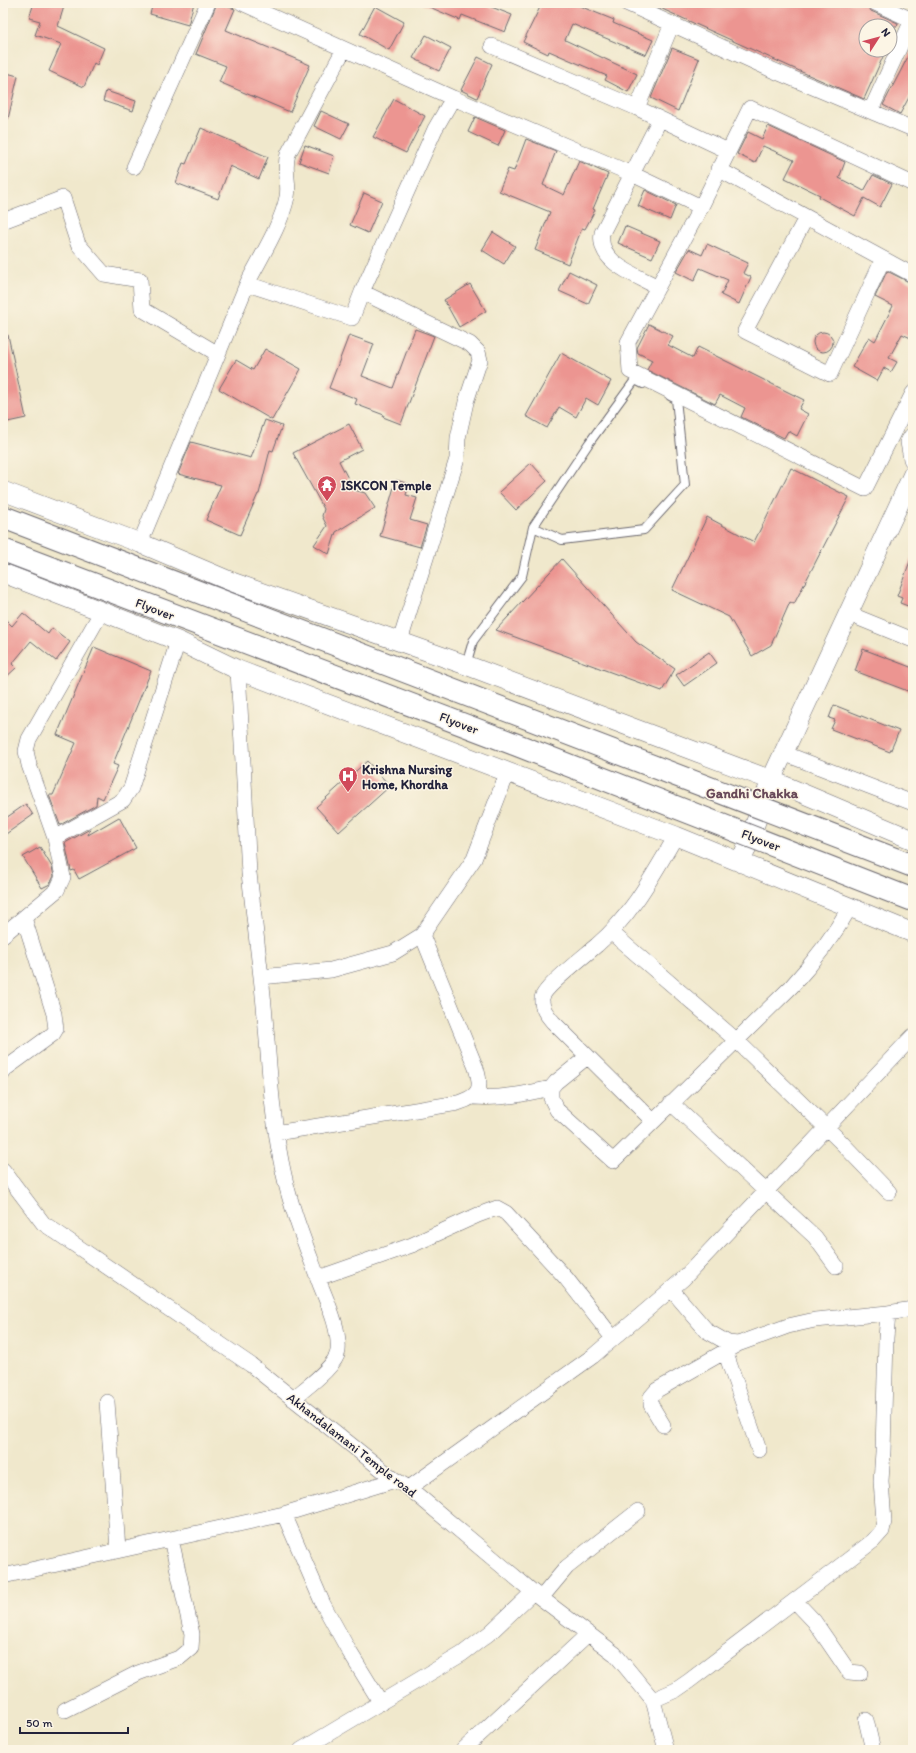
<svg xmlns="http://www.w3.org/2000/svg" width="916" height="1753" viewBox="0 0 916 1753" font-family="Itim,sans-serif">
<rect width="100%" height="100%" fill="#fcf5e5"/>
<filter id="ink" filterUnits="userSpaceOnUse"><feTurbulence type="fractalNoise" baseFrequency=".025" numOctaves="2"/><feDisplacementMap in="SourceGraphic" scale="8" xChannelSelector="R" yChannelSelector="G"/><feConvolveMatrix kernelMatrix="1 2 1 2 8 2 1 2 1" color-interpolation-filters="sRGB"/></filter>
<filter id="wash" filterUnits="userSpaceOnUse"><feTurbulence type="fractalNoise" baseFrequency=".012" numOctaves="4" result="noise"/><feDisplacementMap in="SourceGraphic" scale="16" xChannelSelector="R" yChannelSelector="G"/><feGaussianBlur stdDeviation="0.9" result="paint"/><feColorMatrix in="noise" values="0 0 0 0 0 0 0 0 0 0 0 0 0 0 0 0 0 1.4 0 .05"/><feComposite in="paint" operator="in"/></filter>
<g filter="url(#wash)">
<rect width="100%" height="100%" fill="#f0e8cc"/>
<g id="blocks">
<path fill="#ec9591" d="M 34,3 L 65,3 L 58,26 L 104,48 L 97,65 L 94,63 L 84,87 L 49,71 L 61,44 L 35,35 L 40,21 L 29,18 Z
M 153,3 L 194,3 L 188,25 L 150,14 Z
M 217,3 L 235,9 L 226,30 L 310,65 L 290,112 L 219,82 L 226,66 L 196,54 Z
M 420,3 L 481,3 L 512,15 L 505,32 L 462,15 L 460,20 Z
M 542,3 L 572,3 L 614,20 L 613,23 L 653,40 L 646,55 L 572,24 L 565,40 L 637,74 L 628,92 L 605,80 L 607,76 L 549,51 L 548,54 L 523,42 Z
M 649,3 L 866,3 L 871,11 L 898,23 L 897,26 L 866,26 L 866,50 L 886,50 L 864,99 L 804,73 Z
M 375,6 L 404,22 L 389,50 L 360,34 Z
M 426,35 L 451,48 L 439,71 L 413,58 Z
M 913,47 L 913,90 L 900,114 L 883,105 Z
M 672,48 L 699,59 L 678,111 L 651,98 Z
M 478,57 L 492,64 L 477,98 L 461,90 Z
M 3,72 L 18,76 L 8,119 L 3,118 Z
M 106,91 L 136,101 L 133,111 L 103,101 Z
M 394,99 L 425,116 L 406,153 L 373,137 Z
M 321,111 L 349,124 L 341,139 L 314,126 Z
M 475,117 L 505,130 L 498,146 L 468,132 Z
M 768,126 L 845,162 L 839,178 L 864,191 L 873,175 L 892,184 L 880,207 L 864,198 L 855,216 L 819,197 L 820,195 L 785,178 L 794,160 L 763,146 L 755,163 L 737,154 L 748,132 L 762,139 Z
M 201,128 L 268,157 L 259,179 L 230,166 L 218,199 L 176,183 L 183,163 L 186,164 Z
M 526,139 L 556,151 L 543,185 L 564,195 L 579,161 L 608,174 L 593,209 L 595,210 L 585,229 L 582,228 L 568,264 L 535,250 L 550,212 L 499,191 L 508,169 L 514,171 Z
M 305,145 L 334,156 L 329,173 L 299,162 Z
M 645,190 L 676,205 L 670,220 L 638,206 Z
M 364,193 L 382,201 L 368,233 L 350,225 Z
M 625,226 L 660,241 L 652,258 L 618,243 Z
M 493,232 L 515,246 L 504,264 L 482,250 Z
M 707,244 L 748,263 L 743,273 L 751,277 L 739,304 L 721,295 L 728,280 L 700,268 L 694,281 L 676,272 L 689,249 L 702,255 Z
M 569,271 L 597,285 L 588,304 L 559,291 Z
M 887,271 L 913,284 L 913,339 L 902,334 L 889,358 L 897,362 L 891,372 L 884,368 L 877,381 L 852,367 L 869,337 L 875,341 L 893,306 L 875,297 Z
M 470,284 L 486,311 L 459,327 L 444,300 Z
M 649,324 L 673,336 L 668,345 L 693,358 L 698,347 L 804,400 L 799,409 L 808,414 L 797,436 L 788,431 L 784,438 L 741,417 L 745,408 L 720,395 L 715,404 L 647,370 L 652,360 L 638,353 L 637,348 Z
M 415,329 L 434,336 L 401,424 L 383,417 L 384,415 L 355,404 L 357,399 L 329,388 L 349,335 L 374,344 L 362,376 L 393,388 Z
M813 342a10 10 0 1 1 20 0a10 10 0 1 1-20 0Z
M 8,335 L 26,418 L 3,423 L 3,336 Z
M 265,349 L 301,369 L 272,420 L 219,389 L 236,360 L 253,370 Z
M 561,353 L 611,381 L 598,405 L 586,398 L 576,417 L 559,407 L 547,428 L 526,416 Z
M 265,420 L 282,426 L 273,451 L 270,450 L 259,494 L 258,494 L 240,535 L 206,520 L 221,485 L 178,474 L 191,442 L 251,458 Z
M 349,424 L 362,449 L 339,461 L 354,490 L 365,493 L 375,508 L 336,532 L 329,554 L 314,545 L 327,526 L 322,516 L 324,509 L 293,453 Z
M 531,463 L 547,481 L 516,510 L 499,492 Z
M 791,468 L 849,497 L 794,604 L 790,602 L 771,645 L 752,656 L 729,617 L 672,590 L 707,517 L 754,542 Z
M 396,480 L 409,484 L 406,495 L 417,498 L 410,520 L 427,525 L 420,547 L 380,536 Z
M 912,556 L 913,556 L 913,608 L 900,603 L 902,598 L 897,596 Z
M 562,559 L 636,642 L 675,669 L 662,691 L 496,630 Z
M 23,613 L 48,634 L 52,628 L 70,642 L 56,661 L 31,641 L 12,664 L 16,668 L 3,680 L 3,617 L 12,626 Z
M 94,647 L 151,671 L 113,764 L 118,766 L 103,799 L 97,796 L 96,805 L 60,825 L 49,795 L 53,795 L 76,743 L 57,735 Z
M 863,649 L 913,668 L 913,693 L 855,671 Z
M 709,652 L 717,663 L 684,686 L 676,675 Z
M 834,705 L 899,731 L 890,752 L 831,729 L 835,720 L 829,718 Z
M 367,761 L 390,786 L 339,832 L 316,807 Z
M 26,804 L 33,815 L 3,836 L 3,820 Z
M 119,817 L 136,848 L 79,879 L 74,870 L 71,871 L 65,843 L 90,829 L 88,835 Z
M 40,847 L 52,867 L 54,876 L 50,884 L 42,888 L 23,857 Z"/>
</g>
</g>
<g filter="url(#ink)">
<use href="#blocks" fill-opacity="0" stroke="#6a676e" stroke-width="1"/>
<g fill="none" stroke-linecap="round" stroke-linejoin="round">
<defs>
<path id="service" d="M 533,527 L 562,540 L 644,530 L 685,485 L 676,399 L 670,396
M 466,665 L 473,641 L 522,576 L 533,527 L 589,443 L 635,380 L 643,384"/>
<path id="minor" d="M 242,3 L 453,98 L 435,129 L 362,292
M 626,3 L 770,69 L 913,129
M 875,3 L 912,20
M 492,46 L 637,108 L 728,151
M 453,98 L 632,174 L 701,207 L 628,342 L 630,371 L 865,489 L 913,393
M 637,108 L 672,24
M 871,110 L 913,18
M 134,167 L 208,3
M 718,169 L 913,275
M 701,207 L 750,108 L 913,184
M 806,218 L 745,331 L 830,374 L 883,259
M 3,221 L 63,198 L 78,244 L 104,274 L 140,280 L 142,309 L 218,354
M 247,284 C 260,258 281,226 287,197 C 290,182 283,170 288,154 L 344,49
M 658,287 C 636,275 597,263 602,233 L 660,119
M 140,543 L 247,284 L 352,318 L 362,292 L 470,344 L 478,352 L 480,360 L 466,402 L 458,438 L 457,459 L 400,641
M 849,614 L 913,640
M 238,670 L 249,873 L 261,977
M 783,753 L 913,803
M 55,838 L 123,800 L 131,788 L 178,641
M 612,933 L 736,1040 L 839,1140 L 889,1192
M 3,935 L 57,890 L 63,877 L 55,838 L 29,765 L 26,751 L 29,739 L 102,611
M 587,1057 L 556,1082 L 551,1088 L 551,1098 L 557,1110 L 613,1161 L 791,987 C 814,962 833,937 850,907
M 3,1073 L 5,1069 L 53,1034 L 56,1029 L 54,1014 L 24,918
M 474,1097 C 501,1099 525,1094 551,1088
M 671,1103 L 815,1237 L 836,1266
M 653,1121 L 553,1022 C 547,1015 541,1008 542,998 C 544,987 587,954 597,945 C 632,915 653,875 676,836
M 276,1133 L 458,1103 C 479,1096 483,1090 476,1068 L 422,935
M 3,1170 L 43,1223 L 251,1365 L 395,1480 L 409,1488 L 533,1592 L 615,1654 L 653,1700 L 666,1750
M 318,1278 L 412,1245 L 478,1215 L 497,1208 L 506,1213 L 566,1278 L 613,1338
M 888,1313 L 913,1309
M 725,1351 L 759,1450
M 293,1399 C 305,1388 336,1367 338,1351 C 340,1329 328,1304 320,1284 C 307,1248 292,1212 284,1175 C 269,1110 269,1042 261,977 L 331,970 L 393,953 L 422,935 L 474,859 L 508,771
M 107,1402 L 118,1549
M 663,1425 L 651,1405 L 651,1397 L 657,1390 L 738,1344
M 409,1488 L 593,1356 L 683,1279 L 913,1036
M 284,1514 L 323,1604 L 349,1651 L 381,1703
M 3,1576 L 284,1514 L 395,1480
M 541,1598 L 567,1567 L 638,1511
M 795,1601 L 814,1621 L 849,1672 L 860,1673
M 653,1700 L 676,1690 L 689,1681 L 873,1541 L 882,1531 L 884,1521 L 881,1481 L 883,1452 L 886,1338 L 888,1313 L 815,1320 L 788,1326 L 738,1344 L 728,1343 L 707,1331 L 671,1289
M 65,1710 L 138,1673 L 179,1658 L 191,1648 L 192,1634 L 171,1539
M 866,1720 L 873,1750
M 301,1750 L 462,1654 L 491,1632 L 533,1592
M 463,1750 L 588,1634"/>
<path id="tertiary" d="M 913,437 L 910,442 L 913,459
M 3,491 L 140,543 L 232,582 L 466,665 L 771,780 L 913,840
M 3,573 L 178,641 L 238,670 L 676,836 L 913,933
M 741,863 L 771,780 L 913,474"/>
</defs>
<use href="#service" stroke="#6a676e" stroke-width="10"/>
<use href="#minor" stroke="#6a676e" stroke-width="16"/>
<use href="#tertiary" stroke="#6a676e" stroke-width="20"/>
<use href="#service" stroke="#fff" stroke-width="8"/>
<use href="#minor" stroke="#fff" stroke-width="15"/>
<use href="#tertiary" stroke="#fff" stroke-width="19"/>
<defs>
<path id="trunk-bridge" d="M 3,517 L 913,866
M 3,550 L 517,745 L 913,900"/>
</defs>
<use href="#trunk-bridge" stroke="#6a676e" stroke-width="24" stroke-linecap="butt"/>
<use href="#trunk-bridge" stroke="#fff" stroke-width="22"/>
</g>
</g>
<defs>
<symbol id="temple-pin" viewBox="-11 -11 22 30"><path d="M0 17L-7.5 6A9.5 9.5 0 1 1 7.5 6Z" fill="#d1495b" stroke="#fcf5e5"/><path d="M0-6L5-2H3V0L6.5 2.5H4V6H1.5V3h-3V6H-4V2.5H-6.5L-3 0V-2H-5Z" fill="#fff"/></symbol>
<symbol id="hospital-pin" viewBox="-11 -11 22 30"><path d="M0 17L-7.5 6A9.5 9.5 0 1 1 7.5 6Z" fill="#d1495b" stroke="#fcf5e5"/><path d="M-5-5h3v3.5h4V-5h3V5h-3V1.5h-4V5h-3Z" fill="#fff"/></symbol>
</defs>
<g fill-rule="evenodd">
<use href="#temple-pin" x="316" y="474" width="22" height="30"/>
<use href="#hospital-pin" x="337" y="765" width="22" height="30"/>
</g>
<g text-anchor="middle" dominant-baseline="central" stroke-width="3" stroke-linejoin="round" paint-order="stroke">
<g font-size="13" font-weight="bold" fill="#22223b" stroke="#fcf5e5" text-anchor="start">
<text x="341" y="485">ISKCON Temple</text>
<text x="362" y="769">Krishna Nursing<tspan x="362" dy="15">Home, Khordha</tspan></text>
</g>
<g font-size="13" fill="#22223b" stroke="#fcf5e5">
<text transform="translate(155 609) rotate(21)">Flyover</text>
<text transform="translate(459 723) rotate(21)">Flyover</text>
<text transform="translate(761 840) rotate(21)">Flyover</text>
<text transform="translate(352 1445) rotate(38)">Akhandalamani Temple road</text>
</g>
<g font-size="14" font-weight="bold" fill="#694a59" stroke="#fcf5e5">
<text x="752" y="793">Gandhi Chakka</text>
</g>
</g>
<rect width="916" height="1753" fill="none" stroke="#fcf5e5" stroke-width="16"/>
<g transform="translate(878 38) rotate(54)"><circle r="19" fill="#fcf5e5" stroke="#a5a1a1"/>
<path d="M0-3L7 15L0 10L-7 15Z" fill="#d1495b"/>
<text y="-6" font-size="11" font-weight="bold" text-anchor="middle" fill="#22223b">N</text>
</g>
<path d="M20 1727v6h108v-6" fill="none" stroke="#22223b" stroke-width="2"/>
<text x="26" y="1727" font-size="12" fill="#22223b" stroke="#fcf5e5" stroke-width="3" paint-order="stroke">50 m</text>
</svg>
